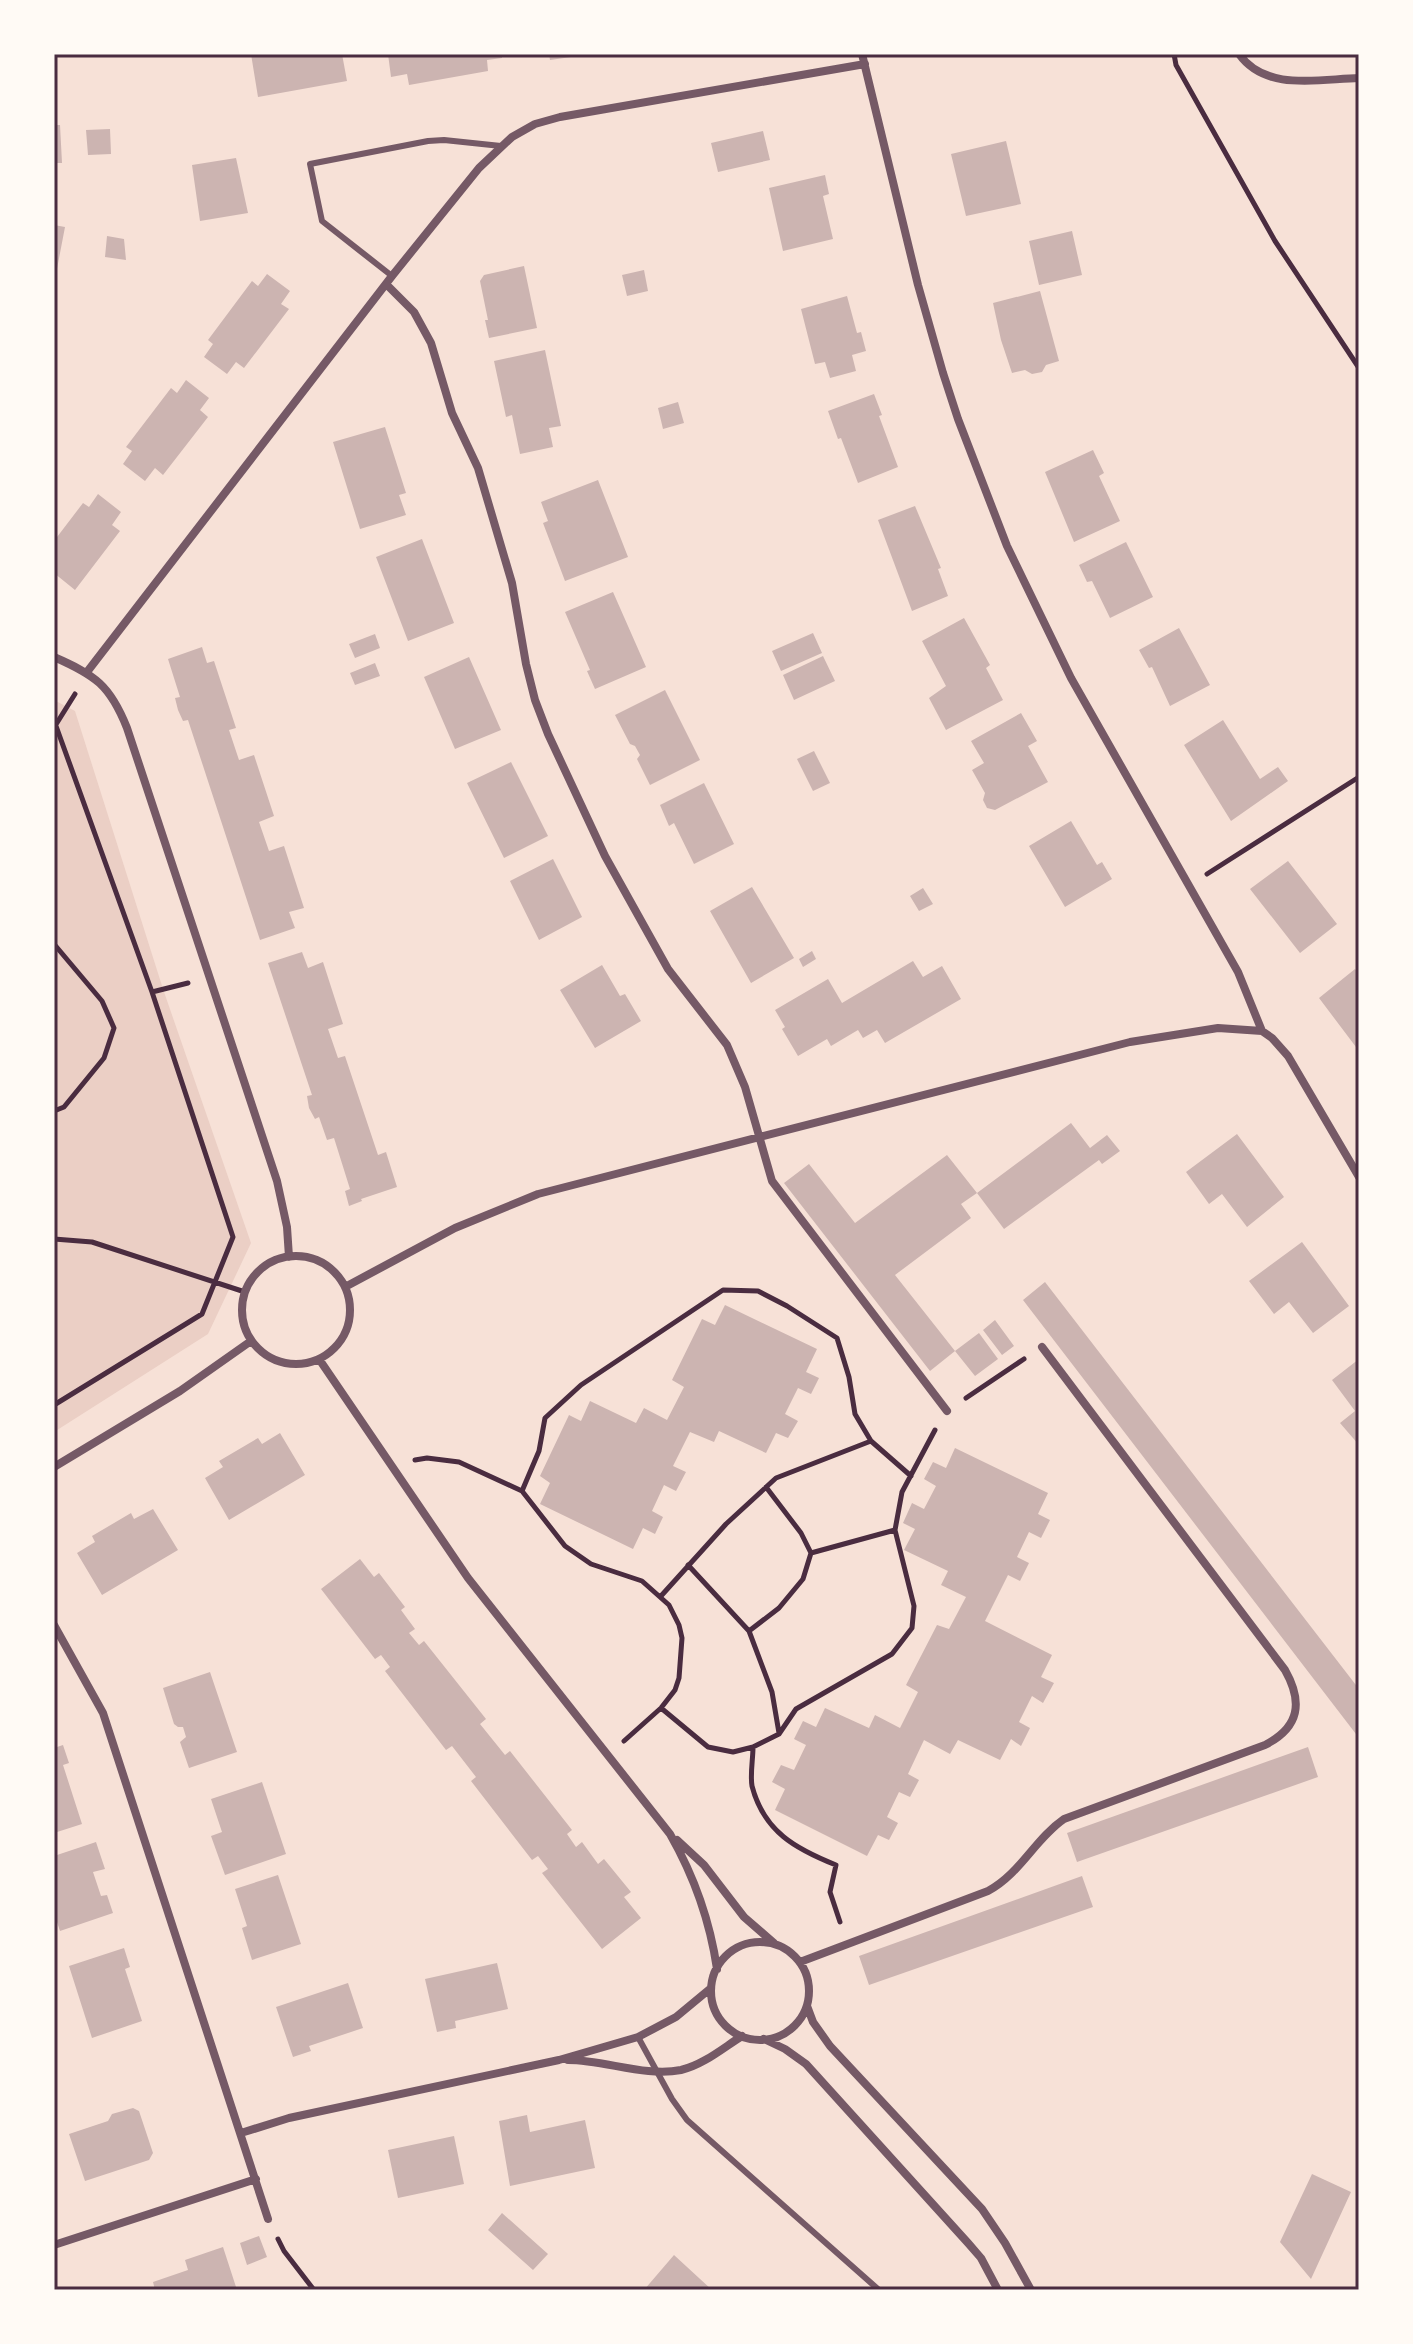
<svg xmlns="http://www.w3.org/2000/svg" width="1413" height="2344" viewBox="0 0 1413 2344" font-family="Roboto,sans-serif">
<rect width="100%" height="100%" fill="#f7e1d7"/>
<path fill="#ebcfc5" d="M 54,700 L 75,711 L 163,989 L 251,1243 L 208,1334 L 54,1432 Z"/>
<path fill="#ccb4b1" d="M 251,54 L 342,54 L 347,81 L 258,97 Z
M 388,54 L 502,54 L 502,58 L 487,60 L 488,71 L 409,85 L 407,74 L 391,77 Z
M 549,54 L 578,54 L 578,56 L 550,60 Z
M 54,125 L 60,125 L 62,163 L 54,163 Z
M 110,129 L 111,154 L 88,155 L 86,130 Z
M 763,131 L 770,160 L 718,172 L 711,143 Z
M 1006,141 L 1021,204 L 966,216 L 951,154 Z
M 236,158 L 248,213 L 200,221 L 192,165 Z
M 825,175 L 829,194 L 823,196 L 833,239 L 783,251 L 769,188 Z
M 54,225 L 65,227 L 56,274 L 54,274 Z
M 1072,231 L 1082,275 L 1039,285 L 1029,241 Z
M 107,236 L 124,239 L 126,260 L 105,257 Z
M 524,266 L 537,328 L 489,338 L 485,320 L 488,320 L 480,281 L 484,275 Z
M 644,270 L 648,291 L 627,296 L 622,275 Z
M 267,274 L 290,291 L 281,304 L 289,309 L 244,368 L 236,362 L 227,374 L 204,357 L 213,344 L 208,340 L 252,281 L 258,286 Z
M 1040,291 L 1059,361 L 1046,365 L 1042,372 L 1032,374 L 1025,370 L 1012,373 L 1001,340 L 993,303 Z
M 847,296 L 857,333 L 861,332 L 866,351 L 852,355 L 856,371 L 830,378 L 825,362 L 815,364 L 801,309 Z
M 545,350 L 561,426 L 549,428 L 553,447 L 520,454 L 512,415 L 506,417 L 494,361 Z
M 186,380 L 209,398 L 200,410 L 208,417 L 163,475 L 155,468 L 145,481 L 123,464 L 132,451 L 126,447 L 171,388 L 177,393 Z
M 874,394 L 882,415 L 879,416 L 898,467 L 858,483 L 841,438 L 838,439 L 828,411 Z
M 678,402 L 684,423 L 663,429 L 658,408 Z
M 385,427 L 406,493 L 399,495 L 406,515 L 360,529 L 333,442 Z
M 1093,450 L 1104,473 L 1099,476 L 1120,521 L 1074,542 L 1045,472 Z
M 598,480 L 628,557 L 565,581 L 543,523 L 548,521 L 541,502 Z
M 98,494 L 121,512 L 112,525 L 120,531 L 75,590 L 54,573 L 54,541 L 83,503 L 89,507 Z
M 915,506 L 941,568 L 938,569 L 948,596 L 912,611 L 878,520 Z
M 422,539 L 454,623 L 408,641 L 376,557 Z
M 1126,542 L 1153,597 L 1110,618 L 1092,581 L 1087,582 L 1079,565 Z
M 613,592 L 646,667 L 595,689 L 587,671 L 590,670 L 565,612 Z
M 964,618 L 990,665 L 986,668 L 1003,700 L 946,730 L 929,698 L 946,686 L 922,641 Z
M 1179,628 L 1210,685 L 1170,706 L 1152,667 L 1149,668 L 1139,650 Z
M 813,633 L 822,653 L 781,671 L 772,651 Z
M 375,634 L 380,648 L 355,658 L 349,644 Z
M 202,647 L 207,663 L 214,661 L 236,728 L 229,730 L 239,760 L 254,755 L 274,816 L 259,822 L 269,851 L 284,846 L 304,908 L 289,912 L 295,928 L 260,940 L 188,720 L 183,721 L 178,710 L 175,698 L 180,697 L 168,659 Z
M 823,656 L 835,681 L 794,700 L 783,675 Z
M 469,657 L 501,730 L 455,749 L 424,677 Z
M 375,663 L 380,676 L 355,685 L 350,673 Z
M 665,690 L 700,760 L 650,785 L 637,759 L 640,755 L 635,746 L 630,744 L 615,715 Z
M 1021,713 L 1037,741 L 1028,746 L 1048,782 L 995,810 L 987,808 L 983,800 L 985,793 L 972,770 L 984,763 L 971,741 Z
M 1223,720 L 1260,779 L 1278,767 L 1288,781 L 1231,821 L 1184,745 Z
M 814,751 L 830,783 L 813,791 L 797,759 Z
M 511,762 L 548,836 L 504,858 L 467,783 Z
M 704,783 L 734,844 L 694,864 L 674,823 L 669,826 L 660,805 Z
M 1071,821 L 1097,865 L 1102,862 L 1112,879 L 1065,907 L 1029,846 Z
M 553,859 L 582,917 L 539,940 L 510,881 Z
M 1288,861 L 1337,924 L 1300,953 L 1250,889 Z
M 752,887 L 794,958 L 751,983 L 710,911 Z
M 923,888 L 933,904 L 919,911 L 910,896 Z
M 812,951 L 816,959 L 803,967 L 799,959 Z
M 302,952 L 308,968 L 323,962 L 343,1024 L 328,1029 L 338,1058 L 345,1056 L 378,1155 L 386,1152 L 397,1187 L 361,1199 L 362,1201 L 349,1206 L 345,1191 L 350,1189 L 334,1138 L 327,1140 L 319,1117 L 315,1119 L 309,1108 L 307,1096 L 312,1095 L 268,963 Z
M 913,961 L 923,977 L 942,966 L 961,999 L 885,1043 L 877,1030 L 863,1038 L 858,1030 L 831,1046 L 827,1039 L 798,1056 L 782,1029 L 785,1027 L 775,1010 L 828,979 L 842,1003 Z
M 602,965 L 620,996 L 625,994 L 641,1021 L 595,1048 L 560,990 Z
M 1355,969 L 1359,974 L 1359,1051 L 1319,998 Z
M 1071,1123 L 1090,1148 L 1107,1135 L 1120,1151 L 1102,1164 L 1099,1160 L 1004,1229 L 977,1193 Z
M 1237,1134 L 1284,1197 L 1247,1227 L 1222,1194 L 1209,1204 L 1186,1172 Z
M 947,1155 L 977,1193 L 961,1204 L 971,1218 L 895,1275 L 955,1351 L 930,1371 L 784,1183 L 809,1164 L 855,1223 Z
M 1302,1242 L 1349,1306 L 1313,1333 L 1289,1302 L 1274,1314 L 1249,1281 Z
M 1045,1282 L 1359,1689 L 1359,1738 L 1023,1300 Z
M 725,1305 L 817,1349 L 806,1372 L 819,1378 L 811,1394 L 798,1388 L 785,1414 L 798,1421 L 788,1438 L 776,1433 L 766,1453 L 719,1431 L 714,1442 L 690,1432 L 673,1466 L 686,1472 L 676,1491 L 664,1485 L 652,1511 L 663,1517 L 655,1534 L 643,1528 L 633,1549 L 540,1504 L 550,1483 L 540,1476 L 569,1415 L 581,1421 L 590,1401 L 636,1423 L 644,1408 L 667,1420 L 684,1387 L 672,1380 L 702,1319 L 715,1325 Z
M 995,1320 L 1014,1346 L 1002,1355 L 983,1330 Z
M 979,1333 L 998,1359 L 975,1376 L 955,1351 Z
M 1359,1359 L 1359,1445 L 1340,1423 L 1355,1411 L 1332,1380 Z
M 280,1433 L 305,1475 L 229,1520 L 205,1478 L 223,1467 L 219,1461 L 258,1438 L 262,1444 Z
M 955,1448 L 1048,1493 L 1038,1514 L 1050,1520 L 1041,1538 L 1029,1532 L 1017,1557 L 1029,1563 L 1020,1581 L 1008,1575 L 985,1621 L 1052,1655 L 1041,1677 L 1054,1683 L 1043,1703 L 1032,1696 L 1019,1722 L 1030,1728 L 1021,1746 L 1011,1739 L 1000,1760 L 958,1740 L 950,1754 L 924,1740 L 908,1774 L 919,1780 L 910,1797 L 899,1792 L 887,1817 L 898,1823 L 889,1840 L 878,1835 L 867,1856 L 775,1810 L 785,1789 L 772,1782 L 781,1765 L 794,1770 L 806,1745 L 794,1739 L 803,1721 L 816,1727 L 825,1708 L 869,1728 L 875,1715 L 900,1728 L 918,1692 L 906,1685 L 937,1625 L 949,1629 L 966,1597 L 941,1585 L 948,1571 L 904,1550 L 915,1529 L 903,1523 L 912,1503 L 924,1509 L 936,1486 L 924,1479 L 933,1462 L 946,1468 Z
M 153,1509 L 178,1550 L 102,1595 L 77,1553 L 95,1542 L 92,1536 L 131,1513 L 134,1519 Z
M 360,1559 L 374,1577 L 379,1573 L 405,1607 L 401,1610 L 415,1629 L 409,1633 L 419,1645 L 424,1641 L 486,1719 L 480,1724 L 505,1755 L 510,1751 L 572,1830 L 567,1834 L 576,1847 L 582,1842 L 598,1864 L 604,1859 L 631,1892 L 624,1897 L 641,1918 L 602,1949 L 542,1873 L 548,1869 L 538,1856 L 532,1860 L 471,1781 L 476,1777 L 452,1746 L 446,1750 L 385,1671 L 390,1667 L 381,1655 L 375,1659 L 321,1589 Z
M 210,1672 L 237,1752 L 189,1768 L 180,1742 L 186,1737 L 183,1727 L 178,1727 L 174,1724 L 163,1688 Z
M 63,1745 L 69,1763 L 63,1765 L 82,1824 L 54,1833 L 54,1748 Z
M 1308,1747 L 1318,1777 L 1077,1862 L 1067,1833 Z
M 262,1782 L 286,1854 L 225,1875 L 211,1836 L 222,1832 L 211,1799 Z
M 96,1842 L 105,1869 L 93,1872 L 101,1896 L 107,1895 L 113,1913 L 60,1931 L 54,1913 L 54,1856 Z
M 278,1875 L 301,1944 L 252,1960 L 242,1928 L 247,1926 L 235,1889 Z
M 1082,1876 L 1093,1907 L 869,1985 L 859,1956 Z
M 124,1948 L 130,1967 L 125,1969 L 142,2021 L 92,2038 L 69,1966 Z
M 497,1963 L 508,2009 L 455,2021 L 456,2028 L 437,2032 L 425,1979 Z
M 348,1983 L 363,2028 L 309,2046 L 311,2051 L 293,2057 L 276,2007 Z
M 133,2108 L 139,2111 L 153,2153 L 149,2160 L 85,2181 L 69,2134 L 108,2121 L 112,2114 Z
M 527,2115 L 530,2132 L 585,2120 L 595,2168 L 510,2186 L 499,2121 Z
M 454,2136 L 464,2184 L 398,2198 L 388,2150 Z
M 1312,2174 L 1351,2192 L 1311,2279 L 1280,2242 Z
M 502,2213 L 548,2254 L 533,2270 L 488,2230 Z
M 259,2236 L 267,2257 L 247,2265 L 240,2243 Z
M 223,2247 L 237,2290 L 155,2290 L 153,2282 L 188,2270 L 185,2260 Z
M 674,2255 L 712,2290 L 644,2290 Z"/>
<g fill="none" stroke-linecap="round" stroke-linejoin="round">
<path stroke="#4a2c40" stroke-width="5" d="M 1174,54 L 1176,65 L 1275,241 L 1359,368
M 55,726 L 75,694
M 1207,874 L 1359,777
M 54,944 L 102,1001 L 114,1028 L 104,1058 L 64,1107 L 54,1111
M 152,992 L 188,983
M 54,1239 L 92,1242 L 245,1292
M 966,1398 L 1024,1359
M 54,1405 L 202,1314 L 233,1237 L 152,992 L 56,726
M 415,1460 L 427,1458 L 459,1462 L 522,1491 L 565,1546 L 591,1564 L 642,1581 L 669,1605 L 679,1625 L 682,1638 L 679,1678 L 675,1690 L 661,1708 L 624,1741
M 522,1491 L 539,1451 L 545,1418 L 581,1385 L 723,1290 L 758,1291 L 787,1306 L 837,1338 L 849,1377 L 855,1414 L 871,1441 L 911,1476
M 811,1553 L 895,1530
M 688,1565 L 749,1631 L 772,1692 L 779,1733
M 661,1596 L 726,1524 L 776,1478 L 871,1441
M 749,1631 L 779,1608 L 803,1579 L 811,1553 L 801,1533 L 766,1487
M 661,1708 L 708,1747 L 733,1752 L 753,1747 L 779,1734 L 796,1709 L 892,1654 L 912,1628 L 914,1606 L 895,1530 L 902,1492 L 935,1430
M 753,1747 C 753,1759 750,1774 752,1786 C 764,1832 796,1849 836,1865 L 830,1892 L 840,1922
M 278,2239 L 284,2251 L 314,2290"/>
<path stroke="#755966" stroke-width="6" d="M 392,276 L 322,221 L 310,164 L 428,141 L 444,140 L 501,146
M 638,2037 L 672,2099 L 687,2120 L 879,2290"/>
<path stroke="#755966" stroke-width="8" d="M 862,54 L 918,285 L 943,373 L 958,419 L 1007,546 L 1071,678 L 1238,972 L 1262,1031 L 1272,1038 L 1288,1056 L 1359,1177
M 1239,54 C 1266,92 1319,79 1359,78
M 386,284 L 414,312 L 431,343 L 452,413 L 478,468 L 512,583 L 526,664 L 535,700 L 548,734 L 605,856 L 668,969 L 727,1045 L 745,1087 L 772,1181 L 947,1411
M 54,657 C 95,675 110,685 127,728 L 277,1181 L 287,1227 L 289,1257
M 87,672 L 392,276 L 479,168 L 512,137 L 535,124 L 560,117 L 865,64
M242 1310a54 54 0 1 1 108 0a54 54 0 1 1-108 0Z
M 345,1287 L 455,1228 L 538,1194 L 1130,1042 L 1218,1028 L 1262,1031
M 319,1359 L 468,1578 L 670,1834 C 694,1876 710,1921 717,1969
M 54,1467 L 180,1391 L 251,1341
M 54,1625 L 103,1713 L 268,2219
M 677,1840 L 704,1865 L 744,1917 L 774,1943
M711 1991a49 49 0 1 1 98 0a49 49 0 1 1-98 0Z
M 800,1962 L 988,1891 C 1020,1874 1035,1839 1064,1819 L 1265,1745 C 1300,1727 1303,1702 1285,1670 L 1042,1347
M 807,2006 L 813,2022 L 830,2046 L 982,2209 L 1005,2243 L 1031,2290
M 764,2039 L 785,2049 L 806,2064 L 968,2243 L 981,2258 L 998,2290
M 568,2060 C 605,2060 645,2077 681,2070 C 703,2065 723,2048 742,2036
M 241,2133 L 289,2118 L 559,2060 L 638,2037 L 676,2017 L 711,1988
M 54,2245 L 256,2179"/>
</g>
<rect width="1413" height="2344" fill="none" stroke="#fffaf5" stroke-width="112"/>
<rect x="56" y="56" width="1301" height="2232" fill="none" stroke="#4a2c40" stroke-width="3"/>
</svg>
